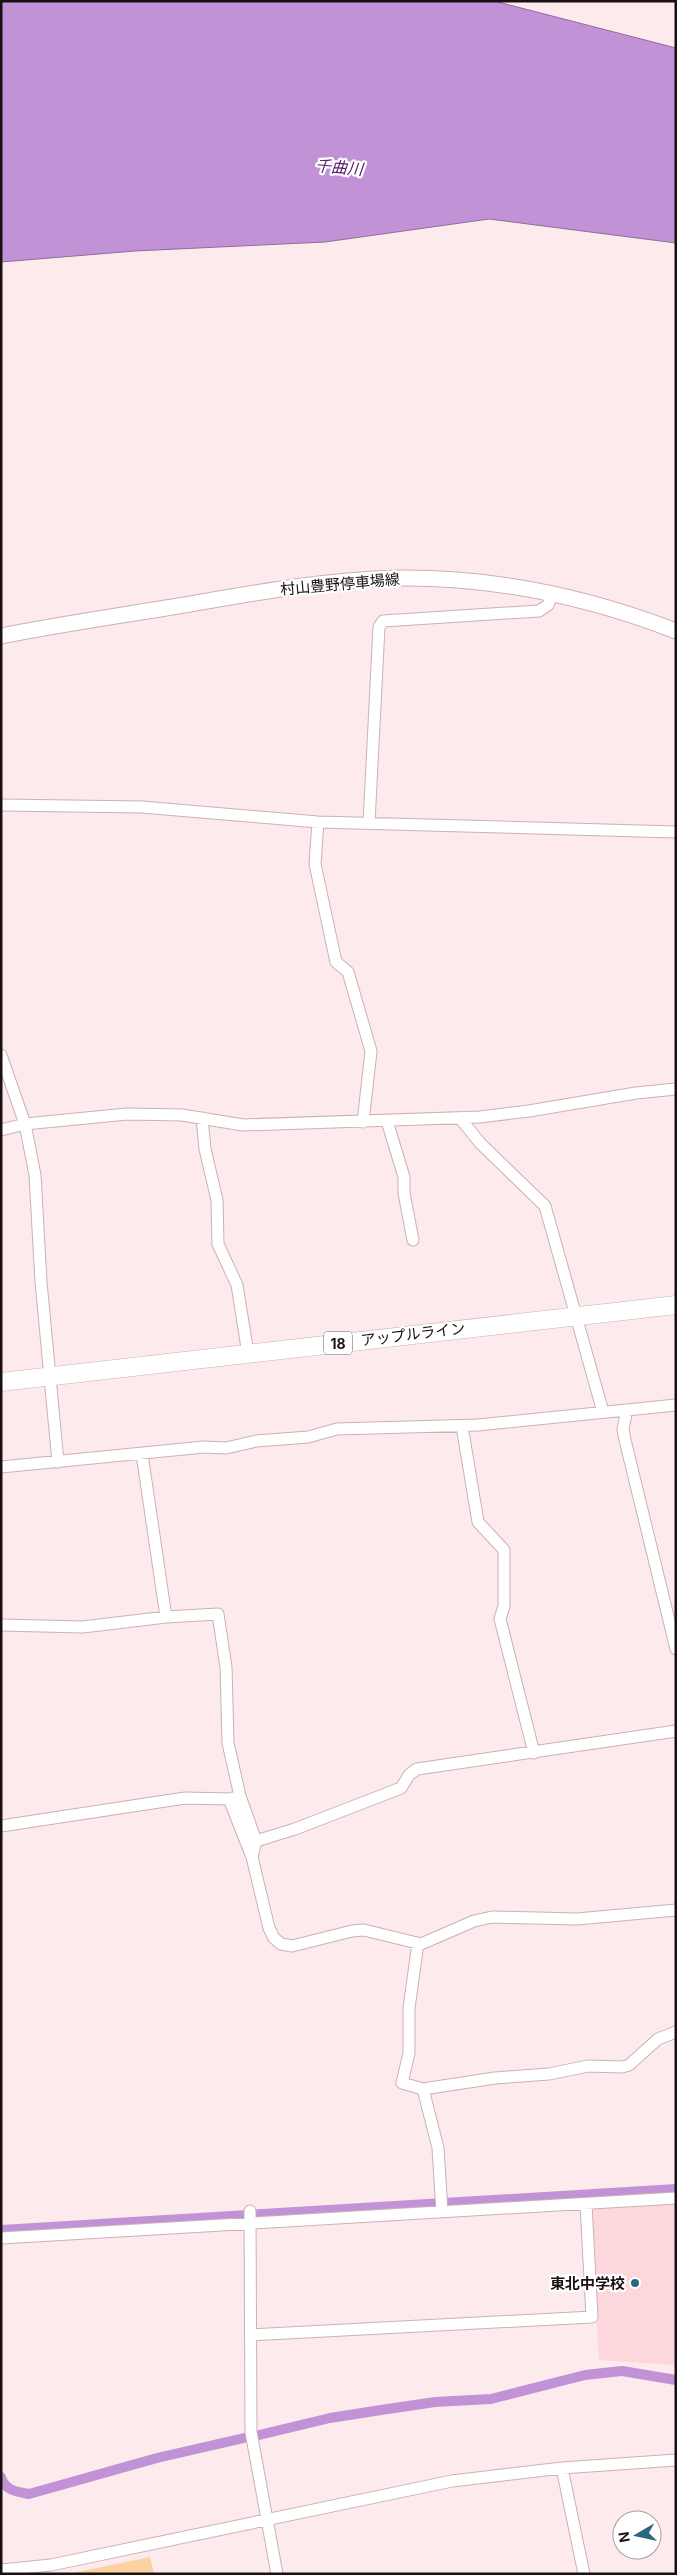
<svg xmlns="http://www.w3.org/2000/svg" width="677" height="2575" viewBox="0 0 677 2575" font-family="Inter,'Noto Sans JP',sans-serif">
<rect width="100%" height="100%" fill="#fceaec"/>
<path fill="#fcd7db" d="M 676,2201 L 676,2365 L 599,2360 L 589,2207 Z"/>
<path fill="#fed1a3" d="M 150,2557 L 154,2574 L 74,2574 L 73,2573 Z"/>
<path fill="#c193d6" stroke="#8f6c9b" d="M 1,1 L 494,1 L 676,48 L 676,243 L 489,219 L 325,242 L 135,251 L 1,262 Z"/>
<g fill="none" stroke-linecap="round" stroke-linejoin="round">
<path stroke="#c193d6" stroke-width="10" d="M 1,2230 L 676,2189
M 259,2435 L 330,2418 L 381,2410 L 435,2402 L 491,2399 L 585,2375 L 622,2371 L 676,2380
M 1,2477 C 5,2491 18,2492 29,2494 L 157,2458 L 244,2438"/>
<defs>
<path id="minor" d="M 1,805 L 142,807 L 318,822 L 676,832
M 318,822 L 315,864 L 336,962 L 348,972 L 371,1051 L 363,1122
M 369,823 L 379,627 L 383,621 L 539,611 L 548,605 L 552,595
M 1,1055 L 25,1124 L 35,1175 L 41,1282 L 58,1462
M 202,1118 L 205,1149 L 217,1200 L 218,1244 L 237,1285 L 248,1354
M 460,1118 L 480,1143 L 545,1206 L 603,1412
M 387,1121 L 404,1177 L 404,1193 L 413,1240
M 1,1130 L 25,1124 L 127,1114 L 182,1115 L 243,1125 L 480,1117 L 529,1111 L 636,1093 L 676,1089
M 627,1410 L 623,1429 L 625,1440 L 676,1649
M 462,1426 L 478,1522 L 504,1550 L 504,1606 L 500,1619 L 534,1753
M 142,1454 L 166,1617
M 1,1467 L 204,1447 L 226,1448 L 256,1441 L 308,1437 L 337,1429 L 478,1425 L 676,1405
M 1,1625 L 83,1627 L 166,1617 L 218,1614 L 226,1667 L 228,1743 L 240,1796 L 256,1841 L 252,1857 L 269,1928 L 274,1938 L 281,1944 L 292,1946 L 352,1931 L 364,1930 L 421,1944 L 474,1921 L 492,1917 L 577,1919 L 676,1910
M 229,1799 L 252,1857
M 1,1826 L 185,1798 L 229,1799 L 240,1796
M 256,1841 L 295,1829 L 401,1788 L 409,1775 L 417,1769 L 676,1731
M 418,1943 L 409,2008 L 409,2053 L 402,2083 L 423,2089 L 438,2148 L 442,2212
M 423,2089 L 495,2078 L 549,2074 L 588,2066 L 622,2067 L 629,2065 L 658,2039 L 676,2032
M 250,2211 L 251,2432 L 277,2574
M 1,2238 L 676,2198
M 251,2335 L 592,2317 L 586,2204
M 562,2468 L 584,2574
M 1,2570 L 51,2565 L 452,2481 L 562,2468 L 676,2460"/>
<path id="major" d="M 1,636 C 56,625 111,617 166,608 C 243,595 320,580 398,578 C 493,577 588,597 676,631"/>
<path id="highway" d="M 1,1382 L 676,1305"/>
</defs>
<use href="#minor" stroke="#ccb1b4" stroke-width="13"/>
<use href="#major" stroke="#ccb1b4" stroke-width="17"/>
<use href="#highway" stroke="#ccb1b4" stroke-width="19"/>
<use href="#minor" stroke="#fff" stroke-width="11"/>
<use href="#major" stroke="#fff" stroke-width="15"/>
<use href="#highway" stroke="#fff" stroke-width="18"/>
</g>
<circle fill="#2d6680" stroke="#fff" stroke-width="2" cx="635" cy="2283" r="5"/>
<g text-anchor="middle" dominant-baseline="central" stroke-width="4.5" stroke-linejoin="round" paint-order="stroke">
<rect fill="#fff" stroke="#5f5859" stroke-width="1" x="324" y="1331.5" width="28" height="23" rx="4"/>
<g font-size="14" font-weight="bold" fill="#1a1012">
<text x="338" y="1343">18</text>
</g>
<g font-size="15" fill="#1a1012" stroke="#fff">
<text transform="translate(340 584) rotate(-5)">村山豊野停車場線</text>
<text transform="translate(413 1334) rotate(-7)">アップルライン</text>
</g>
<g font-size="15" font-weight="bold" fill="#1a1012" stroke="#fff" text-anchor="end">
<text x="625" y="2283">東北中学校</text>
</g>
<g font-size="16" font-style="italic" fill="#592071" stroke="#fff">
<text transform="translate(339 167) rotate(5)">千曲川</text>
</g>
</g>
<rect width="677" height="2575" fill="none" stroke="#1a1012" stroke-width="5"/>
<g transform="translate(637 2535) rotate(261)"><circle r="24" fill="#ffffff" stroke="#a39fa0"/>
<path d="M0-4L9 19L0 12L-9 19Z" fill="#2d6680"/>
<text y="-8" font-size="14" font-weight="bold" text-anchor="middle" fill="#1a1012">N</text>
</g>
</svg>
